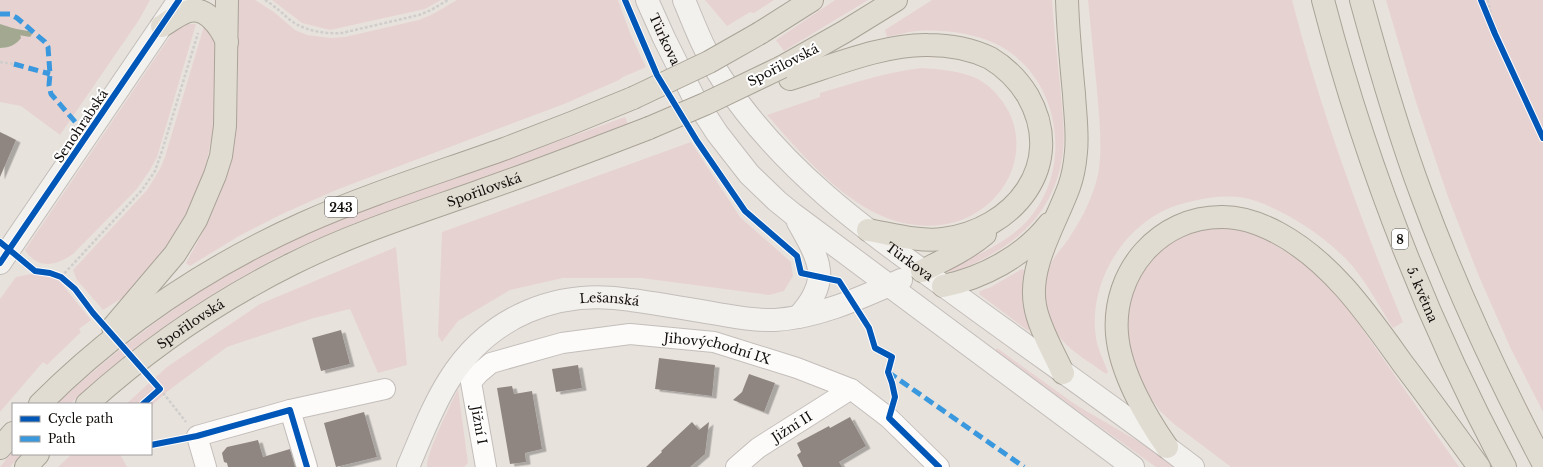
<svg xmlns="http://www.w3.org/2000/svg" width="1543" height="467" viewBox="0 0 1543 467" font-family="'Libre Baskerville',serif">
<defs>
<filter id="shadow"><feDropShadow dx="4.5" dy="2.5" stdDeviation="0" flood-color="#0004"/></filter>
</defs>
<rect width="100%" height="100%" fill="#e8e2dc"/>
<path fill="#e7d2d2" d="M 0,0 L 150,0 L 139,20 L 60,135 L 21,106 L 0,102 L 0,48 L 6,48 L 19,30 L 0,24 Z
M 236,0 L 255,0 L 274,12 L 295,30 L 307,35 L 330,38 L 345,37 L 419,20 L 433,14 L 457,0 L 618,0 L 630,33 L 646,67 L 623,77 L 619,80 L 564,104 L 336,190 L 282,214 L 239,236 L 190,266 L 186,263 C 204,231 222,197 230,162 C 241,109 238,54 236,0 Z
M 272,0 L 441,0 L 425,9 L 330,30 L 302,23 Z
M 705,0 L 774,0 L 754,13 L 750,12 L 727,26 Z
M 835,0 L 868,0 L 784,51 L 776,40 Z
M 932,0 L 1052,0 C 1054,28 1057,57 1060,85 C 1062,109 1066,134 1062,158 C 1056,197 1035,227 1002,248 C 986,258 967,269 949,272 L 947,270 C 974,256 1006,244 1027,221 C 1075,169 1061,74 994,43 C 972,33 942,29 917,31 C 907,32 897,35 887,37 L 885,30 Z
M 1088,0 L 1292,0 C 1320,109 1360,218 1403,322 L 1393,328 C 1378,305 1365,278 1345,258 C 1321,234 1289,213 1256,201 C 1237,194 1213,196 1193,201 C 1184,203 1173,206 1165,210 C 1119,232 1088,287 1096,338 C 1098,350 1104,361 1108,372 L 1106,374 C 1091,363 1073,353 1061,339 C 1042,316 1039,286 1053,260 C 1058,251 1066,244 1071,235 C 1083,217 1093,196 1098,175 C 1103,147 1099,118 1097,90 C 1094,60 1091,30 1088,0 Z
M 1386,0 L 1543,0 L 1543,412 L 1510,347 L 1478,274 L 1448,197 L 1415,99 Z
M 188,24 L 196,24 L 157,157 L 150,170 L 136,190 L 73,254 C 56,266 38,270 25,250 L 175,29 Z
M 204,26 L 216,35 L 215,120 L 205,171 L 197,195 L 166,254 L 127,295 L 103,310 L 77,280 L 73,270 L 147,190 L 160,169 L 165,157 Z
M 922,68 C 940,69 961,71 978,79 C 991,86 1002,99 1009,112 C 1032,160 999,214 947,224 C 925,228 903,225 882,216 C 836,196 799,151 767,115 L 820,97 L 820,93 C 854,83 886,72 922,68 Z
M 625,117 L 628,124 C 573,144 519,165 464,184 C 404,205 342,226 284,254 C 206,293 134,344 70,404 L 57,404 C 124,342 198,287 280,247 C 338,218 400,197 460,176 C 515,157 570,137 625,117 Z
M 691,142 L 740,217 L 791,262 L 793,276 L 784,291 L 769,295 L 641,278 L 563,278 L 510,290 L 458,321 L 442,342 L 438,336 L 442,232 Z
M 1242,227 L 1259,235 L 1314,270 L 1342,300 L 1459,467 L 1231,467 L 1174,424 L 1160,411 L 1149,395 L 1138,375 L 1127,342 L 1126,307 L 1147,261 L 1174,238 L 1204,228 Z
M 396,247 L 407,365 L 378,373 L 350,309 L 314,318 L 227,347 L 168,391 L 151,406 L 151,404 L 126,404 L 167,367 L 260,304 Z
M 1022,269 L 1025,271 L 1023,294 L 1030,327 L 1029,330 L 1027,330 L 979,294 L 980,291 L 991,287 Z
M 31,274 L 51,275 L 57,278 L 91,320 L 79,329 L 81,332 L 47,365 L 43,362 L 0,412 L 0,299 L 16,277 Z
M 997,348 L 1076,405 L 1148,447 L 1176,467 L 1156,467 L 995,351 Z
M 458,389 L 468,463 L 464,467 L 427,467 C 426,453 451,404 458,389 Z
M 13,451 L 13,454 L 21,454 L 10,467 L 0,467 Z
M 72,454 L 120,454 L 127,467 L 58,467 Z"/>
<path fill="#a3a891" d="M 0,24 L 19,30 L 21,38 C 16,45 8,48 0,48 Z"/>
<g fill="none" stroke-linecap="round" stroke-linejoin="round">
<path stroke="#a3a891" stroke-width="5.5" d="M 0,29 L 29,34"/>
</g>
<path fill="#8f8682" filter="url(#shadow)" d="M 0,132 L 16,140 L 0,177 Z
M 341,330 L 350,364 L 321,371 L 312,338 Z
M 659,358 L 715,365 L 712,396 L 655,389 Z
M 578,365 L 582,388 L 556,392 L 552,369 Z
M 749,374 L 775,383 L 764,412 L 733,400 L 742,392 Z
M 512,386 L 514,394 L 532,391 L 542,449 L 525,453 L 526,462 L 510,464 L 497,388 Z
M 364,412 L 377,457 L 336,467 L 324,423 Z
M 850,417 L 866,446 L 839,462 L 842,467 L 803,467 L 797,455 L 801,452 L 797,443 L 829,426 L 830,428 Z
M 692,422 L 699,430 L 709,422 L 705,454 L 690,467 L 646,467 L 662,452 L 661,451 Z
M 258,440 L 263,457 L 290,449 L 295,467 L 228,467 L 227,463 L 224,462 L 222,453 L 227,447 Z"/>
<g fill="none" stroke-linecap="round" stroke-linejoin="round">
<defs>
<g id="street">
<path d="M 290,410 L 307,467"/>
<path d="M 206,467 L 197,436 L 290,410 L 385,389"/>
<path id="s1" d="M 486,467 L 471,382 L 479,373 L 491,363 L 562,343 L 630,334 L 714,342 L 797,368 L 851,389 L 889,418 L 939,467"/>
<path id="s2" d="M 736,467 L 758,448 L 851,389"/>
</g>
<g id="secondary">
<path id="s3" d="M 647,0 L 664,38 L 693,96 L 717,133 L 749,174 L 777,201 L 793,214 L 1133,467"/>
<path id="s4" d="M 684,0 C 695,27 706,55 722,79 C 781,169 865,230 951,291 C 1031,350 1114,407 1193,467"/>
<path d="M 0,263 L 179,0"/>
<path d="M 798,317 C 832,280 820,261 798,222"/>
<path id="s5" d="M 408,467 C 421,437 432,407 449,380 C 489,316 558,288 631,300 C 660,304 689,309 718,314 C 736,317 756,321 775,320 C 820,317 860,298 901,280"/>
</g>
<g id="highway">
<path id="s6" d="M 1323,0 C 1365,162 1426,319 1505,467"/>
<path d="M 1361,0 C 1379,66 1398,132 1422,196 C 1456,288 1497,376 1543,463"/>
<path d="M 162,26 C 170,21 178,15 186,12 C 206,4 221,28 227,42"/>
<path d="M 760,33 L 812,0"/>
<path d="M 782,67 L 844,32 L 896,0"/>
<path d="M 790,79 C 832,66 884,44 928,45 C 948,45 971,49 990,58 C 1005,67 1019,81 1028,96 C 1067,165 1014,230 943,239 C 918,242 892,234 868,230"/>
<path d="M 922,271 C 944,260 966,250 985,234"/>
<path d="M 943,286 C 983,278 1024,256 1049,224"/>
<path d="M 113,327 L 175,254 L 196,220 L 215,175 L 221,156 L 225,126 L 227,0"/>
<path d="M 1063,373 C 1054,353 1038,326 1035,305 C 1028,266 1056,223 1069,187 C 1073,176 1075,164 1076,152 C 1078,133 1075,113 1074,94 C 1071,63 1068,31 1067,0"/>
<path d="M 40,404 C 116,328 206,267 304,223 C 369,194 437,173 504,149 C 547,133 590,116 633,98"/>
<path id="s7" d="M 87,404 C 149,348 219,300 294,263 C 352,234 415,214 477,192 C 535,172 592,150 649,128"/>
<path d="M 1167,447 C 1146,417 1120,372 1117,334 C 1112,272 1159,216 1223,217 C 1243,217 1261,224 1278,233 C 1332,262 1368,315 1403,364 C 1429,398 1454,433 1479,467"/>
<path d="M 0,448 L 13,433"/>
<path d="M 26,467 L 38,454"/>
</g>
</defs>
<use href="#street" stroke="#c3beba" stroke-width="22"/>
<use href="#secondary" stroke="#c3beba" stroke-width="24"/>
<use href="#highway" stroke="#a9a397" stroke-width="24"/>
<path stroke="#cfcecc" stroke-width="2.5" stroke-dasharray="3 2" stroke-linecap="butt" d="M 265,0 C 275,6 282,13 290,20 C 305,31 324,34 342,33 L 419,15 L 431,10 L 448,0
M 1488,0 L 1495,34
M 0,62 L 14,64
M 1539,132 L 1543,136
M 710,159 L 745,211 L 789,249
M 61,277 L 142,190 L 155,171 L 162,151 L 198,33
M 869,328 L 875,348 L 892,357 L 888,372 L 892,383 L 895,398
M 160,389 L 186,422"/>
<use href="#street" stroke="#fcfbfa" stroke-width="20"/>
<use href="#secondary" stroke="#f3f1ee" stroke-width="22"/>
<use href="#highway" stroke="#e0dcd2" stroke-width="22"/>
<defs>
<path id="highway-bridge" d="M 633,98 L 709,62 L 760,33
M 649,128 L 705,104 L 782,67"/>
</defs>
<use href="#highway-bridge" stroke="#a9a397" stroke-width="24" stroke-linecap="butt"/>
<use href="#highway-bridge" stroke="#e0dcd2" stroke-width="22"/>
<path stroke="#3a99de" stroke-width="5" stroke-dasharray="10 5" stroke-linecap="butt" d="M 0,14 L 10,14 L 17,18 L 45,42 L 48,47 L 50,74 L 49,85 L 51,94 L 77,124
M 14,64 L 50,74
M 888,372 L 1024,467"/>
<defs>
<path id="cycleway" d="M 625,0 L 657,75 L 697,141 L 745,211 L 797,256 L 801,273 L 839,281 L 869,328 L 875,348 L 892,357 L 888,372 L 892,383 L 895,397 L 889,418 L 939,467
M 1481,0 L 1495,34 L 1543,138
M 0,242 L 35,271 L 50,273 L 61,277 L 75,289 L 93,313 L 160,389 L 143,404
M 0,263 L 179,0
M 151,445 L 197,436 L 290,410 L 307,467"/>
</defs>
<use href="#cycleway" stroke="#fff" stroke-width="8"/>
<use href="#cycleway" stroke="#0057b8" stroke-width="6"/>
</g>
<g text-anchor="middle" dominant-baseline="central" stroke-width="4" stroke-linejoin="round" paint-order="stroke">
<g fill="#fff" stroke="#585654" stroke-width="1">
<rect x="325" y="197" width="32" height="20" rx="3"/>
<rect x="1392" y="229" width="16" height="20" rx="3"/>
</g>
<g font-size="12" font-weight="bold" fill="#110d0a">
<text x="341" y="207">243</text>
<text x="1400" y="239">8</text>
</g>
<g font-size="13" fill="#110d0a" stroke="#fff">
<text stroke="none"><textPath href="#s3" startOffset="43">Türkova</textPath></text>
<text transform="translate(783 65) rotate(-27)">Spořilovská</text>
<text transform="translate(81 126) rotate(-56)">Senohrabská</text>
<text stroke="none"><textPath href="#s7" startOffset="455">Spořilovská</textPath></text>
<text stroke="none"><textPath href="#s4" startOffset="351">Türkova</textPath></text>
<text stroke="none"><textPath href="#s6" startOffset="311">5. května</textPath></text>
<text stroke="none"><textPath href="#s5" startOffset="286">Lešanská</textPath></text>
<text stroke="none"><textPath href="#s7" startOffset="131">Spořilovská</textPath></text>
<text stroke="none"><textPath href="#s1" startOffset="345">Jihovýchodní IX</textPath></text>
<text transform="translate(479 425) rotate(80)">Jižní I</text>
<text stroke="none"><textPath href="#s2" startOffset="69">Jižní II</textPath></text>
</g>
</g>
<rect x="12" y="403" width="140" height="52" fill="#ffffff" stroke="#a09e9d"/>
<rect x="20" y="416" width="20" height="6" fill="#0057b8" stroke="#a09e9d"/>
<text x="48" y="423" font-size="12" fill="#110d0a">Cycle path</text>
<rect x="20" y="436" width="20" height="6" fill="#3a99de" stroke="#a09e9d"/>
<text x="48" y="443" font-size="12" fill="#110d0a">Path</text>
</svg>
